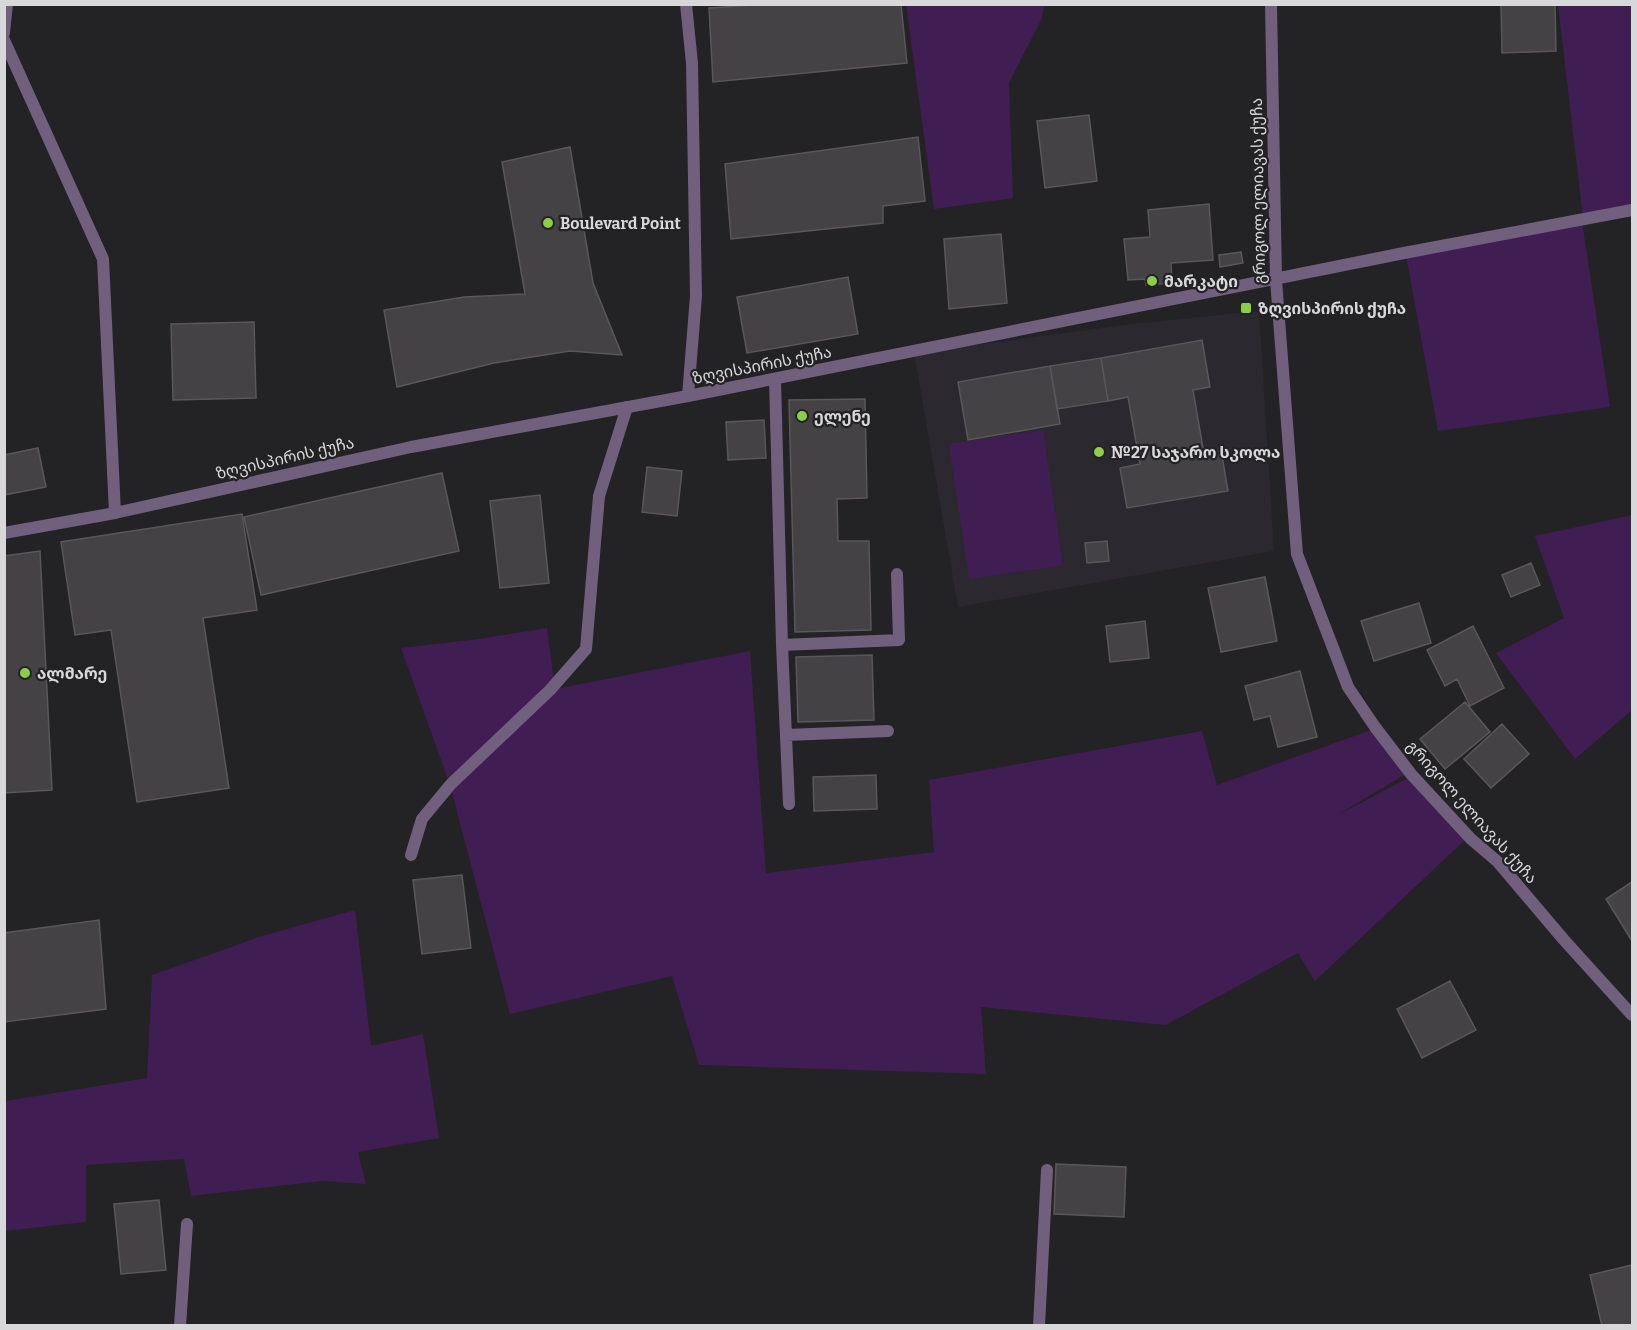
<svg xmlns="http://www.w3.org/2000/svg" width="1637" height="1330" viewBox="0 0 1637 1330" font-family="Bitter,'Noto Sans Georgian',serif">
<rect width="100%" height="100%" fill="#232224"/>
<path fill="#2c282f" d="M 1259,311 L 1274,551 L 958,607 L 914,353 L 1132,324 Z"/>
<path fill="#401e54" d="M 906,5 L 1044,5 L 1042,18 L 1009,83 L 1013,198 L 934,209 Z
M 1558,5 L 1632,5 L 1632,208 L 1583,218 Z
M 1582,221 L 1610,407 L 1438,431 L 1406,255 Z
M 1043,430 L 1063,565 L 969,579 L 949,444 Z
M 1632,515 L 1632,710 L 1575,759 L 1496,653 L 1564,618 L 1535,536 Z
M 547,628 L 555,689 L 750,651 L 766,873 L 934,852 L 929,780 L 1202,731 L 1217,785 L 1374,729 L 1407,773 L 1336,816 L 1408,778 L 1467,838 L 1315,981 L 1298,953 L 1166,1025 L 981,1007 L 986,1074 L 699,1065 L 672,976 L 510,1014 L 450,785 L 401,648 L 479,639 Z
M 355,910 L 371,1046 L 423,1034 L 439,1138 L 358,1152 L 366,1184 L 321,1181 L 191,1196 L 184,1159 L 86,1165 L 86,1222 L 5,1231 L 5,1101 L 147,1078 L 152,975 L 262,936 Z"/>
<path fill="#444245" stroke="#59575a" stroke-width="1.5" d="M 766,4 L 901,4 L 907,63 L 713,82 L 709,8 Z
M 1501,4 L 1555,4 L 1556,51 L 1502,53 Z
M 1089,115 L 1097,181 L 1045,188 L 1037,121 Z
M 918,137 L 925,201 L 883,206 L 883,223 L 731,239 L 725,164 Z
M 570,147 L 593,283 L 622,355 L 570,351 L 494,363 L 397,387 L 384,310 L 464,297 L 525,294 L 502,162 Z
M 1209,204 L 1213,260 L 1171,263 L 1172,283 L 1146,285 L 1145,279 L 1128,280 L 1124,239 L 1150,237 L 1148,210 Z
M 1001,234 L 1007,303 L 949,309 L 944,239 Z
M 1241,252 L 1243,263 L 1220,267 L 1219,255 Z
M 848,277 L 858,334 L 747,353 L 737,297 Z
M 254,322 L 256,398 L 173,400 L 171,324 Z
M 1202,340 L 1210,387 L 1193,390 L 1204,454 L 1221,450 L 1228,491 L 1127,508 L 1120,468 L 1140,464 L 1128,397 L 1108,401 L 1101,358 Z
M 1101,358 L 1108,401 L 1057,409 L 1050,366 Z
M 1050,366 L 1060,424 L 968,440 L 958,382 Z
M 865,399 L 867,498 L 837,499 L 838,541 L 869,541 L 871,630 L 795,632 L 789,400 Z
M 764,420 L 766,458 L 728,460 L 726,422 Z
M 38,448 L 46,487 L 4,495 L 4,455 Z
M 647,467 L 682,471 L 677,516 L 642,512 Z
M 442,473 L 459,551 L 261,595 L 244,517 Z
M 540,495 L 549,583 L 500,588 L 490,501 Z
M 242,514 L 257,610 L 203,618 L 229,788 L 137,802 L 111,630 L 75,635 L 61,542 Z
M 1107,541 L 1109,561 L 1087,563 L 1085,543 Z
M 40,551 L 52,790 L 4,793 L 4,556 Z
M 1531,563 L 1540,585 L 1511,597 L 1502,575 Z
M 1265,577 L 1277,641 L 1221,652 L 1208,588 Z
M 1419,603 L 1431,643 L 1374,661 L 1361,621 Z
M 1145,621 L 1149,658 L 1110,662 L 1106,626 Z
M 1473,626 L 1504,688 L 1470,706 L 1457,679 L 1445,686 L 1427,650 Z
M 872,655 L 874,720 L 798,722 L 796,657 Z
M 1300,671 L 1317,737 L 1278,747 L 1270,716 L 1254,720 L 1245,686 Z
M 1465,702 L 1490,732 L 1445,769 L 1420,739 Z
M 1502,724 L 1529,754 L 1491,788 L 1464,759 Z
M 876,775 L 877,809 L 814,811 L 813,777 Z
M 462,875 L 471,948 L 422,954 L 413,880 Z
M 1632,882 L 1632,941 L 1606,899 Z
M 99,920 L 106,1009 L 4,1022 L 4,933 Z
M 1450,981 L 1476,1030 L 1422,1058 L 1397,1009 Z
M 1056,1164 L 1126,1167 L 1124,1217 L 1054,1214 Z
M 159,1200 L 166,1270 L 121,1274 L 114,1204 Z
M 1632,1265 L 1632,1326 L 1602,1326 L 1590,1275 Z"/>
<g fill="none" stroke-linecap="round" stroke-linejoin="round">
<path stroke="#715f7e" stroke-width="12" d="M 686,4 L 692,63 L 696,296 L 688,396
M 4,33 L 7,4
M 4,40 L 103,259 L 115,513
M 775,379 L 782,645 L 789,804
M 782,645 L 899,640 L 897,574
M 786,735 L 888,731
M 411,855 L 422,819 L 451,784 L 550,690 L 586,649 L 599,496 L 627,407
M 1039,1326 L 1047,1170"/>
<path stroke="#715f7e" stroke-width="12" d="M 1271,4 L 1276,280 L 1297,554 L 1348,687 L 1375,727 L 1411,774 L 1471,839 L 1498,862 L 1564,940 L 1632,1015
M 4,533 L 115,513 L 411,447 L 688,396 L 1404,253 L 1632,210
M 180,1326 L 187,1224"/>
</g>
<g fill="#8cce45" stroke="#232224" stroke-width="2">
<circle cx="548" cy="223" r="6"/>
<circle cx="1152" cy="281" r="6"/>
<rect x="1240" y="302" width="12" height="12" rx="3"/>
<circle cx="802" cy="416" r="6"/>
<circle cx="1099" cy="452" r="6"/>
<circle cx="25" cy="673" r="6"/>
</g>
<g text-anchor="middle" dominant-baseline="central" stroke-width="4.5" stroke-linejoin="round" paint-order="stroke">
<g font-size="16" fill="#d8d7d9" stroke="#232224">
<text transform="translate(1258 191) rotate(-91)">გრიგოლ ელიავას ქუჩა</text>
<text transform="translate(762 365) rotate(-11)">ზღვისპირის ქუჩა</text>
<text transform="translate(285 458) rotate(-13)">ზღვისპირის ქუჩა</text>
<text transform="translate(1472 812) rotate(48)">გრიგოლ ელიავას ქუჩა</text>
</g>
<g font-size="16" font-weight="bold" fill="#d8d7d9" stroke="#232224" text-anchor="start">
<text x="560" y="223">Boulevard Point</text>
<text x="1164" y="281">მარკატი</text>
<text x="1258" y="308">ზღვისპირის ქუჩა</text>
<text x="814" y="416">ელენე</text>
<text x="1111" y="452">№27 საჯარო სკოლა</text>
<text x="37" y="673">ალმარე</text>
</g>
</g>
<rect width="1637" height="1330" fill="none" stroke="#d8d7d9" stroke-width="12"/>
</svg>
